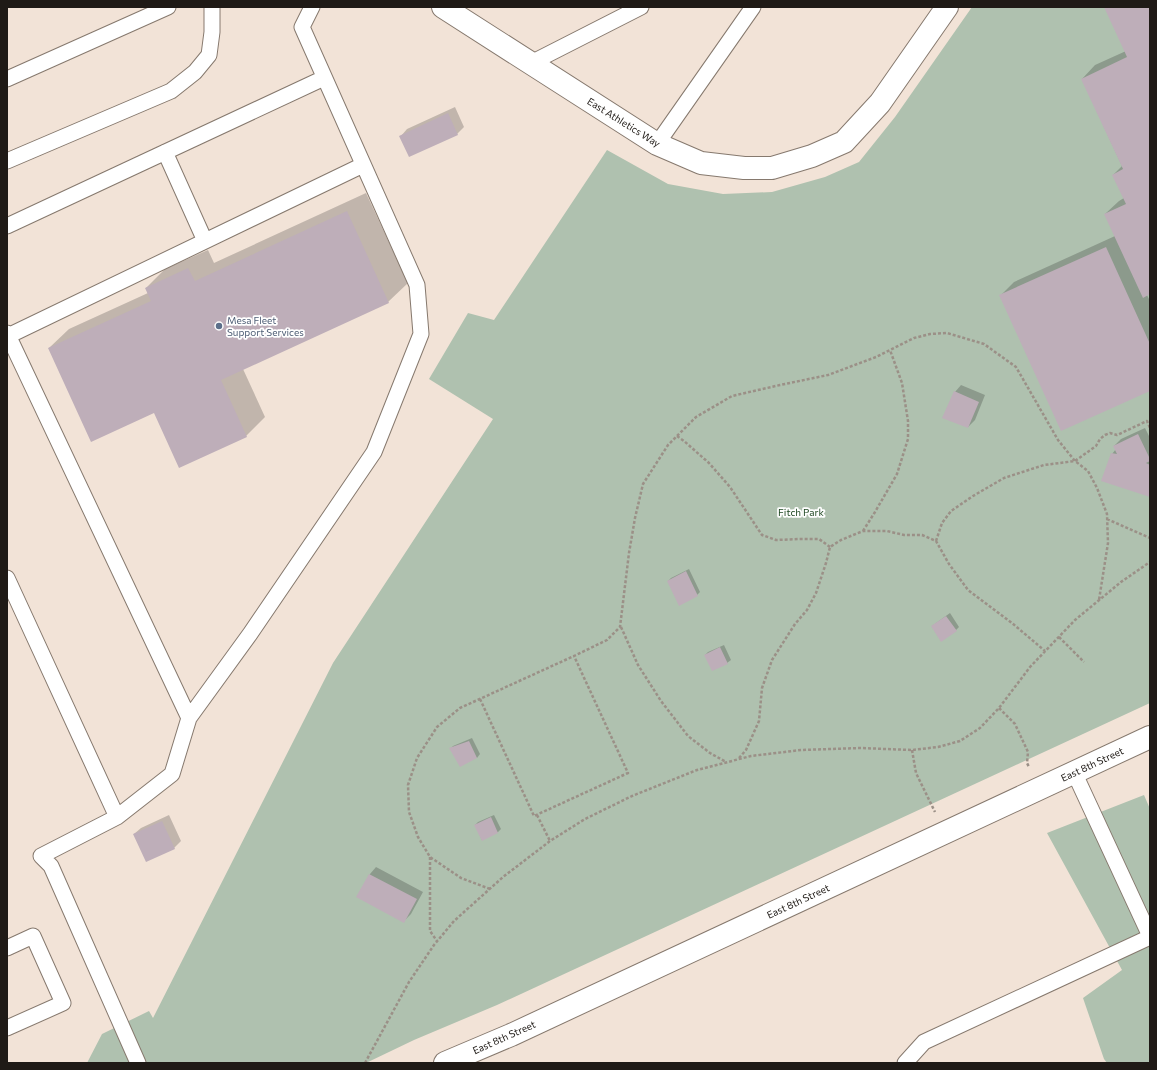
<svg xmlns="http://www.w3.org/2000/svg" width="1157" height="1070" viewBox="0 0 1157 1070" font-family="Commissioner,sans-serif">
<rect width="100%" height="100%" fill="#f2e3d7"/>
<path fill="#afc1af" d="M 972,7 L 1150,7 L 1150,703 L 497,1005 L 414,1040 L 366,1063 L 87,1063 L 102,1034 L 149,1011 L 153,1018 L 333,663 L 493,419 L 429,379 L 468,313 L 494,320 L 607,150 L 668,184 L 723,194 L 772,192 L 825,177 L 859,162 L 895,117 Z
M 1144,795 L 1150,809 L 1150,1063 L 1107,1063 L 1104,1059 L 1083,998 L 1122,970 L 1047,833 Z"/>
<path fill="#0003" d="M 1105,7 L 1150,7 L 1150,293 L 1147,295 L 1150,301 L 1150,390 L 1001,295 L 1014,282 L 1115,236 L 1105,214 L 1119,201 L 1124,198 L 1113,175 L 1122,166 L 1082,79 L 1095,65 L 1126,51 Z
M 455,107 L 464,127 L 457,134 L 401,136 L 407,129 Z
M 366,193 L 408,283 L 388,302 L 243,369 L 265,417 L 246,436 L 155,412 L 49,348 L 69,329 L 148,293 L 146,288 L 165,269 L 208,250 L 214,263 Z
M 961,385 L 985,395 L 975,420 L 968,427 L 955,392 Z
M 1145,428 L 1150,438 L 1150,496 L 1112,454 L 1116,449 L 1114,446 L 1121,439 Z
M 689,569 L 700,592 L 697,595 L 668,581 L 671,578 Z
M 950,613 L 959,627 L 956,630 L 932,626 Z
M 724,645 L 731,660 L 727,663 L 705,655 L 708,652 Z
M 472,738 L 480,754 L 477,758 L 450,749 L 453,746 Z
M 169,815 L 181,841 L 174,848 L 134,834 L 141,828 Z
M 494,815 L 501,829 L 498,832 L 482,840 L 475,825 L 478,822 Z
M 376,867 L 423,892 L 411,914 L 404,921 L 358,897 L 370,874 Z"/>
<path fill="#beaeb9" d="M 1104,7 L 1150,7 L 1150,294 L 1143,298 L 1104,214 L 1126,204 L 1112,175 L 1123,169 L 1081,79 L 1127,57 Z
M 448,113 L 458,135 L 409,157 L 399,136 Z
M 347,211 L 389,303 L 221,380 L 247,437 L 179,468 L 154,413 L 91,442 L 48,348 L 151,301 L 145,288 L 188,268 L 195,281 Z
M 1106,247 L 1150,344 L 1150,391 L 1061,431 L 999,295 Z
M 954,391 L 979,402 L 968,428 L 942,418 Z
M 1138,434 L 1150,459 L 1150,461 L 1146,463 L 1150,465 L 1150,497 L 1101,481 L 1111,453 L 1117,454 L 1113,446 Z
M 686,571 L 698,596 L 679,606 L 667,581 Z
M 946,616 L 957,631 L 941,642 L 931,626 Z
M 720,647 L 728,664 L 712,671 L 704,655 Z
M 469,741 L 477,758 L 460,767 L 449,748 Z
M 491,817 L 498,833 L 482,841 L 474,825 Z
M 162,821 L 175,849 L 146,862 L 133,834 Z
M 369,874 L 417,899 L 404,923 L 356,897 Z"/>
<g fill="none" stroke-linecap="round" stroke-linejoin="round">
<defs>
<path id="lane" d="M 531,63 L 641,7
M 7,79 L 168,7
M 657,144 L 753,7
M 165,152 L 205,241
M 7,161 L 171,91 L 195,72 L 209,55 L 212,32 L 212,7
M 7,226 L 324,78
M 7,333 L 189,718
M 8,336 L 363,165
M 7,578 L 117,817
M 1074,772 L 1150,936
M 7,948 L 33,936 L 63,1003 L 7,1028
M 138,1063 L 51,866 L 41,856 L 117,817 L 172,774 L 189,718 L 250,634 L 374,452 L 421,334 L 417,285 L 302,27 L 312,7
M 905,1063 L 924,1042 L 1150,937"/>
<path id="street" d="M 443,7 L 657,144 L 701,163 L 744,168 L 772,168 L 812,156 L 844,142 L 880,103 L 947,7"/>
<path id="secondary" d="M 445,1063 L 511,1035 L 1150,737"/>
</defs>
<use href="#lane" stroke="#86796e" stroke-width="17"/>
<use href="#street" stroke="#86796e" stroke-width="24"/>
<use href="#secondary" stroke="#86796e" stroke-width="24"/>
<path stroke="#9b9087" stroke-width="2.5" stroke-dasharray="3 2" stroke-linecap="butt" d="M 677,436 L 684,441 L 709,463 L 730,487 L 762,535 L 776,540 L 800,539 L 819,539 L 830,547
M 1107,519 L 1150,538
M 863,531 L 875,512 L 897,474 L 908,439 L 908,421 L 902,383 L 890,350
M 936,541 L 942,523 L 951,511 L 973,496 L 1004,478 L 1044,465 L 1075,461 L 1096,446 L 1100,439 L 1105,435 L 1110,433 L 1117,435 L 1147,421 L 1150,428
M 621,627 L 638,665 L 661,701 L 688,736 L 710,753 L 726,762
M 1059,637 L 1084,662
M 480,699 L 534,816 L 628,773 L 574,656
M 999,708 L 1015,724 L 1028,752 L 1027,763 L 1029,767
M 912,750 L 916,773 L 935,812
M 739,758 L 746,750 L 759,721 L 762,688 L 772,660 L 795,624 L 807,610 L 816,593 L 826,563 L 830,547 L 841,540 L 863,531 L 887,531 L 904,535 L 922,535 L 936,541 L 949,564 L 968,590 L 1012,623 L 1045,651
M 537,815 L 550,841
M 430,857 L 430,931 L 437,941
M 490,889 L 461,878 L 430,857 L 418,837 L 409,812 L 408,785 L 417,758 L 437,727 L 460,708 L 574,656 L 607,640 L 620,627 L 629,553 L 635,518 L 643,484 L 668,445 L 696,417 L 732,396 L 780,385 L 828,375 L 876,357 L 914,338 L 930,334 L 947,333 L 984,344 L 1016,367 L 1058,440 L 1075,461 L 1088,471 L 1097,488 L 1107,514 L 1108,543 L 1099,600
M 365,1063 L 409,982 L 434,945 L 454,921 L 503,877 L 550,841 L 585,819 L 632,796 L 697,770 L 751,756 L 801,750 L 860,748 L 912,750 L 938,747 L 960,741 L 980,728 L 999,708 L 1030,667 L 1075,620 L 1121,582 L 1150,562"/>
<use href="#lane" stroke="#fff" stroke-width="15"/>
<use href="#street" stroke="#fff" stroke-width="22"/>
<use href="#secondary" stroke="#fff" stroke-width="22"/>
</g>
<circle fill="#5c6f8a" stroke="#fff" stroke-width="1.5" cx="219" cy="326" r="4"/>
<g text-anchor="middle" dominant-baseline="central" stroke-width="3.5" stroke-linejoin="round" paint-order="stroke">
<g font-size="10" fill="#1f1a16" stroke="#fff">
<text transform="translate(624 122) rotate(32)">East Athletics Way</text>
<text transform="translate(1092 764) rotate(-25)">East 8th Street</text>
<text transform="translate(798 901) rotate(-25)">East 8th Street</text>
<text transform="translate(504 1037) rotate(-24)">East 8th Street</text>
</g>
<g font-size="10" fill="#4e5e75" stroke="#fff" text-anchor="start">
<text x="227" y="320">Mesa Fleet<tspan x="227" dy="12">Support Services</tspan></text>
</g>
<g font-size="10" fill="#1d4620" stroke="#fff">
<text x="801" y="512">Fitch Park</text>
</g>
</g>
<rect width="1157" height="1070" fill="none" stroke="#1f1a16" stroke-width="16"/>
</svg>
